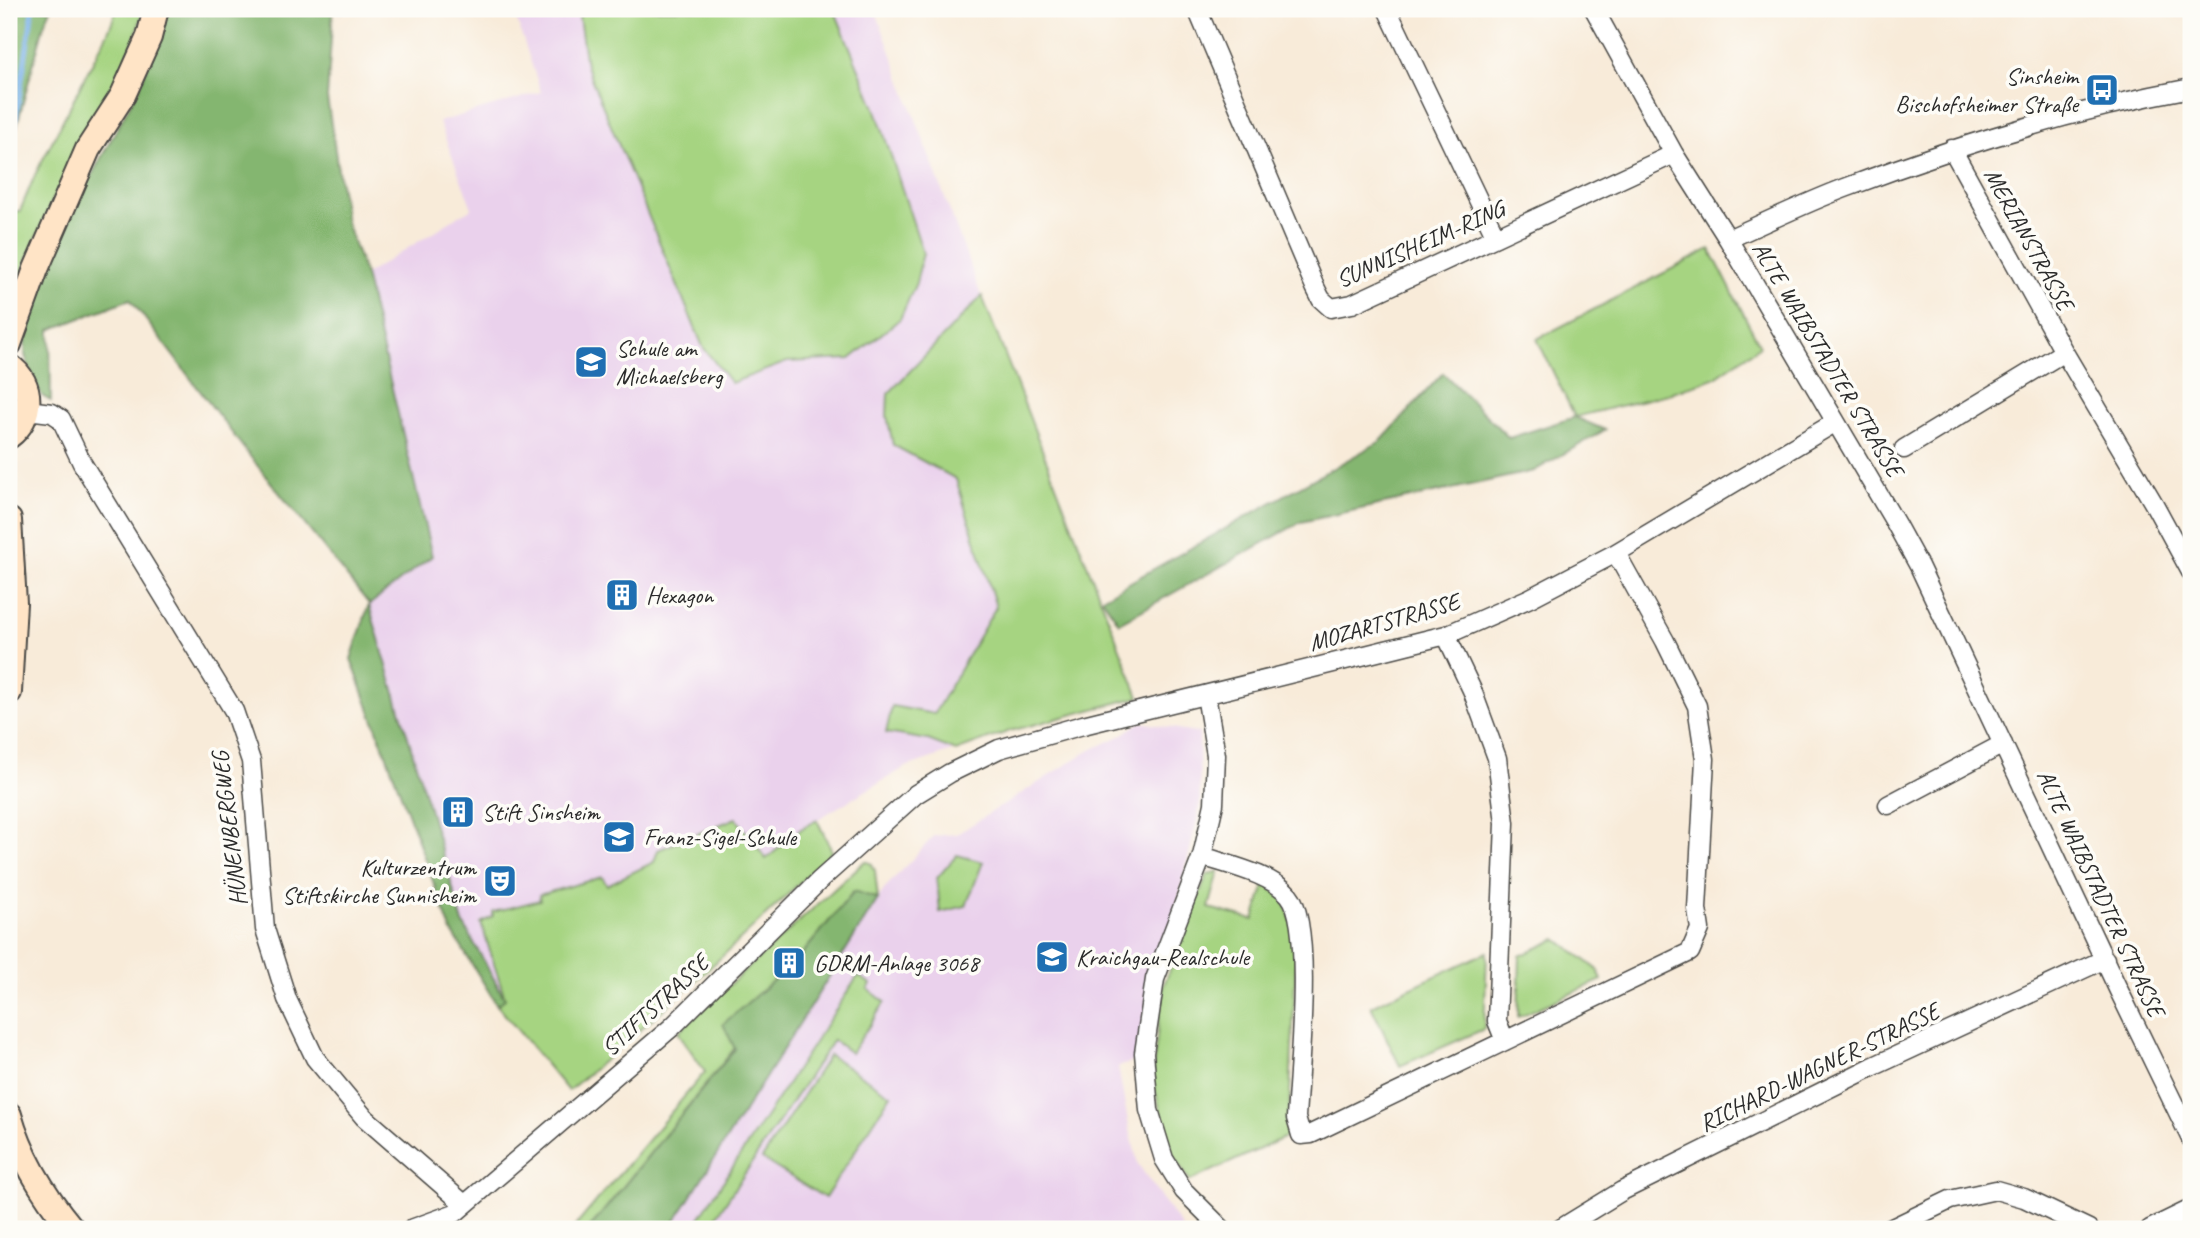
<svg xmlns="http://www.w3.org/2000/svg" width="2200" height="1238" viewBox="0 0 2200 1238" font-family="Caveat,sans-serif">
<rect width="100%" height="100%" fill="#fdfcf7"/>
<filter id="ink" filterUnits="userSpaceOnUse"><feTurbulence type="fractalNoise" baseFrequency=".0143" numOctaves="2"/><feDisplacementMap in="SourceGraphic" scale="14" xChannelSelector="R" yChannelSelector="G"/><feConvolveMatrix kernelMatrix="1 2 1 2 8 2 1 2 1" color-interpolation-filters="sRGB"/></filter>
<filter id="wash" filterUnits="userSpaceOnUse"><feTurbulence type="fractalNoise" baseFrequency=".00686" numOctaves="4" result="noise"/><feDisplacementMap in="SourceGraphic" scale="28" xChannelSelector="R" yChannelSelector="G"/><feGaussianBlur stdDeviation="1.57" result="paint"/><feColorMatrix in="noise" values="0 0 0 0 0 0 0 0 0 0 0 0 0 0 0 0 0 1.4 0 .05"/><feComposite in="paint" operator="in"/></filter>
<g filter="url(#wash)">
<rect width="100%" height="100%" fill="#f8ebd9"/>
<path fill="#ead1ec" d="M 515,9 L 875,9 L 1008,368 L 1139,697 L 1010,731 L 906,767 L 801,829 L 766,859 L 505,999 L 463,923 L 369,604 L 431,556 L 365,275 L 472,208 L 439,122 L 541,92 L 514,12 Z
M 1141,722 L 1199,733 L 1200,807 L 1141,1059 L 1118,1067 L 1128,1122 L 1138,1164 L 1183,1229 L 670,1229 L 885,888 L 934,836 L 957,834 L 1085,753 L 1120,736 Z"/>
<path fill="#a6d481" stroke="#688056" stroke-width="2" d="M 117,9 L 144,9 C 126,74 89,129 59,188 C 40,225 26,264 9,302 L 9,211 L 20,211 L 35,175 L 108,32 Z
M 585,9 L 834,9 L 876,110 L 923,253 L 916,283 L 900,319 L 850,359 L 787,362 L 731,383 L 703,347 L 586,66 L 579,17 Z
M 1710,249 L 1760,346 L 1714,378 L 1668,394 L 1575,417 L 1537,339 Z
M 982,296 L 1139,697 L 1010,731 L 956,751 L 928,740 L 886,733 L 892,706 L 934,714 L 996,607 L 956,479 L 893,445 L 887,416 L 888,394 Z
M 736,818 L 766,859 L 801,829 L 817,820 L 832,851 C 748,935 660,1015 568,1091 L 497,1005 L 505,998 L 481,923 L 493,916 L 493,912 L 540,900 L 539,895 L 602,877 L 607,885 L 654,862 L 658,850 Z
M 957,855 L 983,862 L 966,906 L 940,912 L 937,878 Z
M 865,861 L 872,864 L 875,871 L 878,899 L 854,891 L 799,958 L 784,973 L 735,1048 L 589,1229 L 573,1229 L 705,1072 L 678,1032 Z
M 1219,871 L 1209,908 L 1254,920 L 1265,884 L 1284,899 L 1297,939 L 1288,1136 L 1190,1181 L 1170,1151 L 1152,1077 L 1163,987 L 1207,875 Z
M 1557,939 L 1597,969 L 1602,980 L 1518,1017 L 1520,956 Z
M 1487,952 L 1484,1029 L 1400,1066 L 1371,1006 Z
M 858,976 L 871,984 L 868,989 L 885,1002 L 851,1053 L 833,1040 L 708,1229 L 692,1229 Z
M 829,1055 L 891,1095 L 825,1198 L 762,1159 Z"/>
<path fill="#84b66f" stroke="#58704d" stroke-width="2" d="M 9,9 L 51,9 L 44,25 L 9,154 Z
M 168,9 L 333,9 L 327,98 L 346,222 L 365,275 L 432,556 L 369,605 L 463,923 L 505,999 L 497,1005 L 451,930 L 351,659 L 369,604 L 248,454 L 130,299 L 50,330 L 51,401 L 42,396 L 34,382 L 25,355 L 25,336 L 57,239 L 140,86 Z
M 1443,373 L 1509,438 L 1575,417 L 1605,430 L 1534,471 L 1301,522 L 1119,623 L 1102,598 L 1381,441 Z
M 854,891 L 878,899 L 670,1229 L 589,1229 L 735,1049 L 723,1024 L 799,958 Z"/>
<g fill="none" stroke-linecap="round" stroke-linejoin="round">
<path stroke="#79b1e9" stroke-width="5" d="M 9,161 L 33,9"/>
</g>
</g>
<g filter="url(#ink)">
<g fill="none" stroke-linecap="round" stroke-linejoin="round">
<defs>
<path id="minor" d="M 1197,9 L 1315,287 L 1321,299 L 1331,308 L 1352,304 L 1674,154
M 1387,9 L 1496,237
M 1594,9 L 1674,154 L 1728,239 L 1896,524 L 1919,566 L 2119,991 L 2191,1139
M 1952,149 L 2064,352 L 2154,504 L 2191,572
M 1728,239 C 1767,222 1805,203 1845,188 C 1958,145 2072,110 2191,88
M 27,410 L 52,413 L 61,419 L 82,463 L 234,711 L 251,761 L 265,929 L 287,999 L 315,1058 L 364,1117 L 464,1204
M 1904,449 L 2064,352
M 1446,635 L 1472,690 L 1497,758 L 1505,823 L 1497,1021 L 1505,1041
M 1206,695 L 1216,755 L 1214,804 L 1202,856 L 1155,979 L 1144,1053 L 1149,1110 L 1164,1159 L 1184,1191 L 1222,1229
M 1888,805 L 2003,744
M 1202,856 C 1228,865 1271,874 1289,895 C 1314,924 1298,1075 1296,1118 L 1301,1135 L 1311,1134 L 1690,952 L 1700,929 L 1697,909 L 1705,759 L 1697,706 L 1665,641 L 1616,553
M 411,1229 L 455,1213 L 672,1027 L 820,880 L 916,794 L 950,773 L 999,749 L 1083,725 L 1446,635 L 1530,598 L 1616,553 L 1836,422
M 1560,1229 L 1622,1191 L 1872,1067 L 2105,959
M 1890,1229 L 1950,1200 L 1996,1190 L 2024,1198 L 2089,1229
M 2150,1229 L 2191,1209"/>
<path id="secondary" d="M 9,344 L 36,269 L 88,149 L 123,95 L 149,37 L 156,9
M 9,366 C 34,383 33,418 9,436
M 9,520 L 14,603 L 9,692
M 9,1115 C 21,1158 43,1194 72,1229"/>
</defs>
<use href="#minor" stroke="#4a4845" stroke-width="21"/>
<use href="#secondary" stroke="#4a4845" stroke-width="28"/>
<use href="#minor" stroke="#fff" stroke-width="18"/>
<use href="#secondary" stroke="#ffe4c6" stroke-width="24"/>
</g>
</g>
<defs>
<symbol id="bus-square" viewBox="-11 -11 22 22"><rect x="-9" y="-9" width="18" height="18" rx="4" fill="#1f6fb2" stroke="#fdfcf7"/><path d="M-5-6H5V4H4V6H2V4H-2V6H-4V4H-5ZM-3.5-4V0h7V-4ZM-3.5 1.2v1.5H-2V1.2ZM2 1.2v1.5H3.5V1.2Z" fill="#fff"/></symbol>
<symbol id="school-square" viewBox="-11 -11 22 22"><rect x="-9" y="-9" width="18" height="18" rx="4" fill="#1f6fb2" stroke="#fdfcf7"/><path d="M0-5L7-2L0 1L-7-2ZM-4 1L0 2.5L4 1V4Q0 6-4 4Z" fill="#fff"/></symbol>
<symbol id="building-square" viewBox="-11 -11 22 22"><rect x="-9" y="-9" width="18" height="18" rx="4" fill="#1f6fb2" stroke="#fdfcf7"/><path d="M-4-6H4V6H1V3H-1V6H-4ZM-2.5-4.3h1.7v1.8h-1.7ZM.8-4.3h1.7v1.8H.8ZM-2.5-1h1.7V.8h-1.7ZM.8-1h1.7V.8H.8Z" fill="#fff"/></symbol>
<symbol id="theatre-square" viewBox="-11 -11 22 22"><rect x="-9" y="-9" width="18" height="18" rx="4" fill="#1f6fb2" stroke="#fdfcf7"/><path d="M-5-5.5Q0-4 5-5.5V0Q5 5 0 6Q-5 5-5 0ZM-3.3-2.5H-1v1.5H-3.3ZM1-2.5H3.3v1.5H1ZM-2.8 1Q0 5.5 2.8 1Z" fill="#fff"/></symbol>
</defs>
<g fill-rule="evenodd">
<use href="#bus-square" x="2083" y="71" width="38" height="38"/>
<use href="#school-square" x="572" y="343" width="38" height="38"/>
<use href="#building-square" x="603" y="576" width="38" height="38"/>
<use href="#building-square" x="439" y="793" width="38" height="38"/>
<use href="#school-square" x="600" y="818" width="38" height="38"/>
<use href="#theatre-square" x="481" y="862" width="38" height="38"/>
<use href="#school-square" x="1033" y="938" width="38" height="38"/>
<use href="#building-square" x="770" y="944" width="38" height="38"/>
</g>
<g text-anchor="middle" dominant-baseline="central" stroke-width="7" stroke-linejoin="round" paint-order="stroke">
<g font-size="24" fill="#2b2b2b" stroke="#fdfcf7" text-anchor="start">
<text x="2078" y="76" text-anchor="end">Sinsheim<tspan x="2078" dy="28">Bischofsheimer Straße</tspan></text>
<text x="616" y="348">Schule am<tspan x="616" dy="28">Michaelsberg</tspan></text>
<text x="646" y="595">Hexagon</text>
<text x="482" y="812">Stift Sinsheim</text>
<text x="644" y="837">Franz-Sigel-Schule</text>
<text x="476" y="867" text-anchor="end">Kulturzentrum<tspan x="476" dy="28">Stiftskirche Sunnisheim</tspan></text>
<text x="1076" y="957">Kraichgau-Realschule</text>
<text x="814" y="963">GDRM-Anlage 3068</text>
</g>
<g font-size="24" fill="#2b2b2b" stroke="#fdfcf7">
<text transform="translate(2029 239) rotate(61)">MERIANSTRASSE</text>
<text transform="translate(1420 244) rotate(-24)">SUNNISHEIM-RING</text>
<text transform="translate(1828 359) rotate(59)">ALTE WAIBSTADTER STRASSE</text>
<text transform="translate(1384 622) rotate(-16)">MOZARTSTRASSE</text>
<text transform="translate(229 829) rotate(-97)">HÜNENBERGWEG</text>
<text transform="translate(2101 893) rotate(65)">ALTE WAIBSTADTER STRASSE</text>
<text transform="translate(655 1005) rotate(-43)">STIFTSTRASSE</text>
<text transform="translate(1819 1067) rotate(-26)">RICHARD-WAGNER-STRASSE</text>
</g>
</g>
<rect width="2200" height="1238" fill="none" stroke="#fdfcf7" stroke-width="35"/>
</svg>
